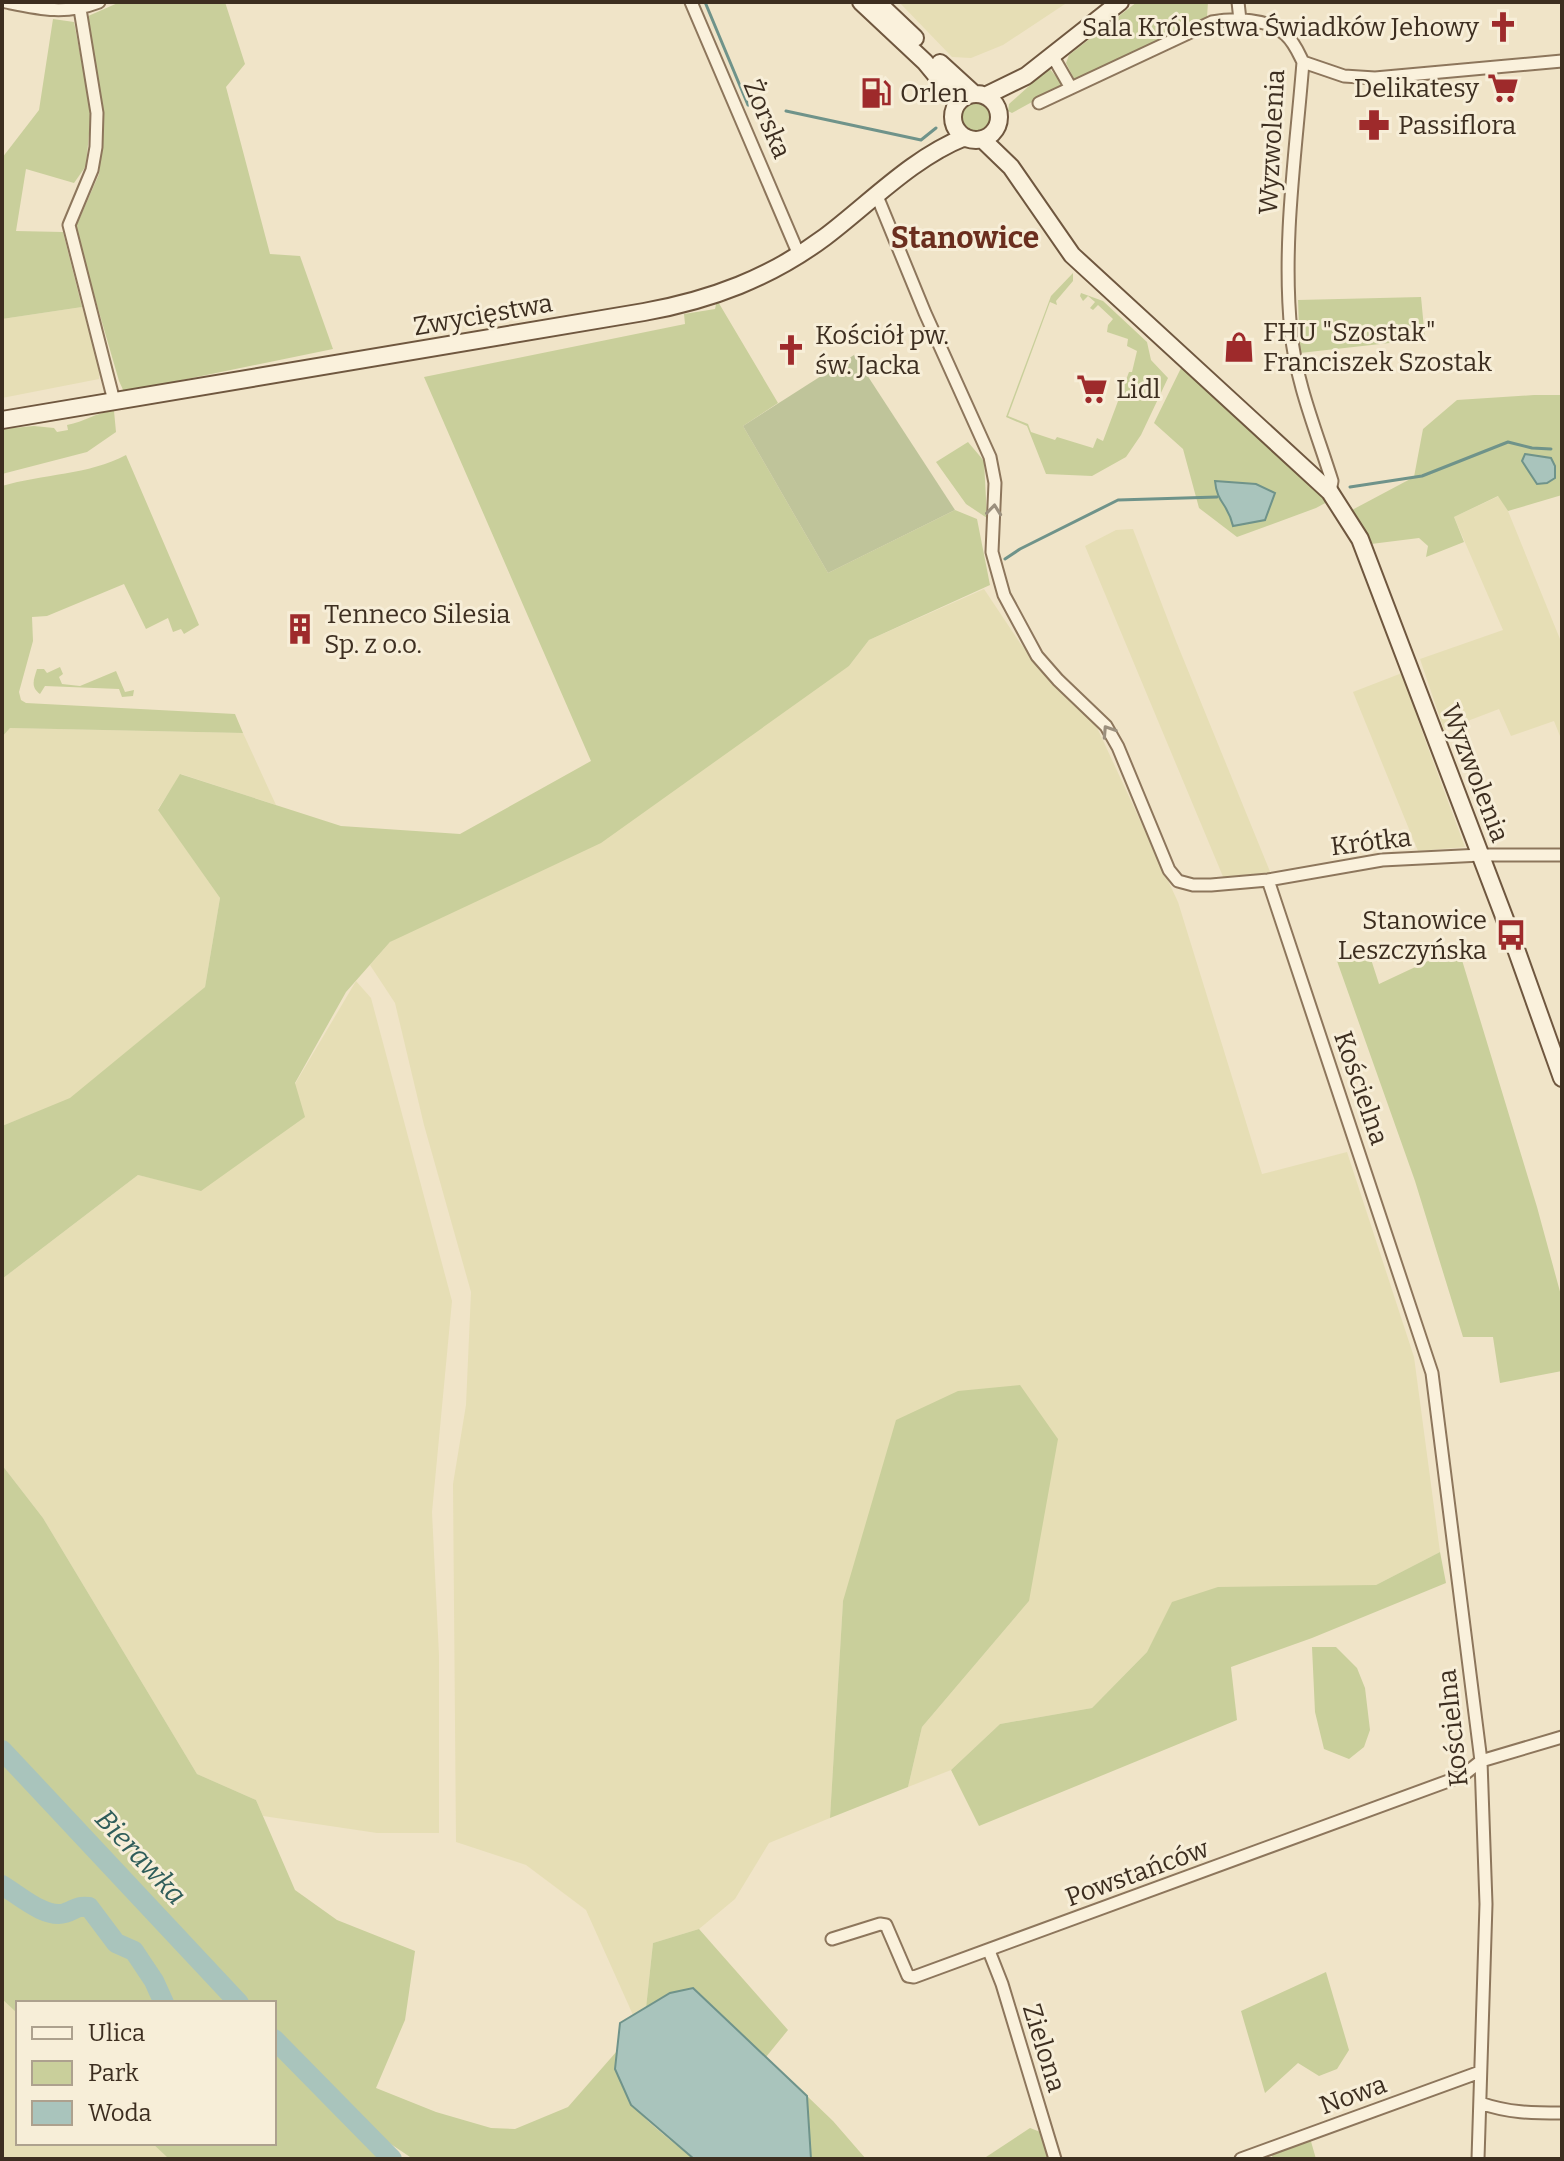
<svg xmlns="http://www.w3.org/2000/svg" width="1564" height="2161" viewBox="0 0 1564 2161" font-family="Bitter,serif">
<rect width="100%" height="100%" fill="#f0e4c8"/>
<path fill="#e6deb5" d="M 899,2 L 1068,2 L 1003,45 L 971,58 L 952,57 Z
M 82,307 L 100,369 L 99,379 L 2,398 L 2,319 Z
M 1499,496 L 1508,511 L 1562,644 L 1562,741 L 1554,721 L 1511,736 L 1499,709 L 1444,730 L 1420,659 L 1503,630 L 1454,517 Z
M 1133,529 L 1176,641 L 1271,874 L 1224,879 L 1085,546 L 1116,530 Z
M 984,589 L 1020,643 L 1058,690 L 1093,719 L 1178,902 L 1262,1174 L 1347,1152 L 1414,1357 L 1440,1552 L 1376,1585 L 1173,1602 L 1147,1652 L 1092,1708 L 1000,1724 L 951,1770 L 908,1787 L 922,1727 L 1029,1601 L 843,1601 L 830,1818 L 769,1843 L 735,1899 L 699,1929 L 653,1943 L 646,2008 L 633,2015 L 586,1910 L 526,1865 L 456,1842 L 453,1484 L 466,1405 L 471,1292 L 424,1125 L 395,1003 L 370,965 L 390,942 L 849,666 L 869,640 Z
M 1402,673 L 1424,737 L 1465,847 L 1418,851 L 1353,692 Z
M 10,728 L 243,733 L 276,805 L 181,774 L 158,809 L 220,898 L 205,987 L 70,1099 L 2,1126 L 2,737 Z
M 356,981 L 371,998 L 452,1301 L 432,1512 L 439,1655 L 439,1833 L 377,1833 L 263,1816 L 256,1800 L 197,1774 L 43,1518 L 2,1465 L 2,1279 L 138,1175 L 201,1190 L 295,1084 Z
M 2,1999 L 18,2014 L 18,2143 L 152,2143 L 169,2159 L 2,2159 Z"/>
<path fill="#c9cf9b" d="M 120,2 L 225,2 L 245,64 L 226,87 L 270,254 L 300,256 L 333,349 L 124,392 L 119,381 L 75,229 L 99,174 L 103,120 L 86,17 Z
M 1137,2 L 1208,2 L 1207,17 L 1083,78 L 1074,79 L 1066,63 L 1069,55 Z
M 53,19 L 74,22 L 91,112 L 86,166 L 74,183 L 26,169 L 16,231 L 63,232 L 82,307 L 2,319 L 2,158 L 39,110 Z
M 1049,68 L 1063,85 L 1012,113 L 1008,111 L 1009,104 Z
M960 117a16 16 0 1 1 32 0a16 16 0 1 1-32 0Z
M 1073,273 L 1073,281 L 1056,301 L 1057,305 L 1050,302 L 1008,416 L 1028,424 L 1031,432 L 1055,440 L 1057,437 L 1093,448 L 1097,438 L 1103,441 L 1129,372 L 1132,372 L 1137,351 L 1127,346 L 1128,339 L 1107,332 L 1108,325 L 1113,319 L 1098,305 L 1093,310 L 1090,308 L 1095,302 L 1088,296 L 1083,301 L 1080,296 L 1081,293 L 1103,301 L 1147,342 L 1151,360 L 1168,378 L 1141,435 L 1126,457 L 1092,476 L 1046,474 L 1027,426 L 1006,417 L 1051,296 Z
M 1421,297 L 1425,339 L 1300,353 L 1298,300 Z
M 717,300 L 778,403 L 743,426 L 828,573 L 955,510 L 977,519 L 990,585 L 869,640 L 849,666 L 601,843 L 390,942 L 346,992 L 295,1083 L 305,1117 L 201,1191 L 138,1175 L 2,1279 L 2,1126 L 70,1098 L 205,987 L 220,898 L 158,810 L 180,774 L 341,826 L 460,834 L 591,761 L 424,377 L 685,324 L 684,314 L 715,309 Z
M 1182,366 L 1329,501 L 1316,508 L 1237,537 L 1199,508 L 1183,449 L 1154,423 Z
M 1534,395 L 1562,395 L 1562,495 L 1508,511 L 1498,496 L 1454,517 L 1464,542 L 1426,557 L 1428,546 L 1419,538 L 1371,544 L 1352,510 L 1414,477 L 1423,429 L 1457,400 Z
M 114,411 L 116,432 L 87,452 L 2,474 L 2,429 L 34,426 L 54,428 L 57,432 L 68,430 L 67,425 C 84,422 97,412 114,411 Z
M 968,442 L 984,461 L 987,518 L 966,504 L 936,462 Z
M 126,455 L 199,625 L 184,634 L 181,629 L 173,632 L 168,618 L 146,629 L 124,584 L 47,616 L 32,617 L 33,641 L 19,692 L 21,700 L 26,703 L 235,714 L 243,733 L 10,728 L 2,737 L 2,486 C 42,474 89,475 126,455 Z
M 60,667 L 63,674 L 59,677 L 62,684 L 80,686 L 116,671 L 125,692 L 134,690 L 133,696 L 122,697 L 119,689 L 45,686 L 40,694 C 30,687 34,679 37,669 L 44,669 L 47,673 Z
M 1458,947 L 1537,1207 L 1562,1299 L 1562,1371 L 1500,1383 L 1493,1337 L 1463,1337 L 1415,1181 L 1337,961 L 1368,950 L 1379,984 Z
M 1020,1385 L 1058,1439 L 1029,1601 L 922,1727 L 908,1787 L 830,1818 L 843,1601 L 896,1420 L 958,1391 Z
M 2,1465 L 43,1518 L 197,1774 L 256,1800 L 295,1890 L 337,1920 L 415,1951 L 405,2020 L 376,2088 L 436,2112 L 491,2128 L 515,2129 L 568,2107 L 617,2051 C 611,2102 660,2130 694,2159 L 413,2159 L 367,2128 L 363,2138 L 384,2159 L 169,2159 L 152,2143 L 274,2143 L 274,2003 L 18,2003 L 18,2014 L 2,1999 Z
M 1440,1552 L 1446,1583 L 1312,1638 L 1231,1667 L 1237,1720 L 979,1826 L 951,1770 L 1000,1724 L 1092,1708 L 1147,1652 L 1172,1602 L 1218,1587 L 1376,1585 Z
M 1312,1647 L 1336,1647 L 1357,1668 L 1365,1688 L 1370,1730 L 1364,1747 L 1349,1759 L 1324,1749 L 1315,1712 Z
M 699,1929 L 788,2030 L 766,2057 L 694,1988 L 670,1993 L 646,2008 L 653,1943 Z
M 1326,1972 L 1349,2050 L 1337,2069 L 1319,2076 L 1298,2063 L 1265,2093 L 1241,2011 Z
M 807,2096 L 833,2121 L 866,2159 L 811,2159 Z
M 1030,2128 L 1043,2133 L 1050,2159 L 983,2159 Z
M 1310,2138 L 1316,2159 L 1273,2159 L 1271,2152 Z"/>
<path fill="#bfc49a" d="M 854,355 L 955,510 L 828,573 L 743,426 Z"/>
<path fill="#a9c4bc" stroke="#6f938a" stroke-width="2" d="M 1525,454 L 1551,458 L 1555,466 L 1555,478 L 1547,483 L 1537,484 L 1522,461 Z
M 1215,481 L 1256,484 L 1275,493 L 1265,520 L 1233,526 C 1228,503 1217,504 1215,481 Z
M 693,1988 L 807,2096 L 811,2159 L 694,2159 L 631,2105 L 615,2069 L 620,2023 L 670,1993 Z"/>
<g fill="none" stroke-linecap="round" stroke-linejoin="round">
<path stroke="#6f938a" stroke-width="3" d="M 705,2 L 748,105 L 768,107
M 786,111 L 921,140 L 936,128
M 1350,487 L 1422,476 L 1508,442 L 1532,448 L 1551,449
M 1005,559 L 1020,549 L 1118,500 L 1217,497"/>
<path stroke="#a9c4bc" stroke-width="20" d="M 2,1750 L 239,2003
M 2,1885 C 19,1895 45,1919 65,1913 C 77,1909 75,1906 89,1907 L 116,1943 L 134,1951 L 154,1981 L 164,2003
M 274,2039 L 392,2159"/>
<defs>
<path id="street" d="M 6,2 C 40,9 65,15 99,2
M 691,2 L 799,255
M 1238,2 L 1240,20
M 80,9 L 97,113 L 96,147 L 92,170 L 69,225 L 114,401
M 1052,55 L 1071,88
M 1303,62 L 1344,76 L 1375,78 L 1562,61
M 1039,103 L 1212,22 C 1234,18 1269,18 1286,35 C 1294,42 1298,52 1303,62 C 1296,151 1282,243 1291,332 C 1296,383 1317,433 1332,481 L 1330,492
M 877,196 L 925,313 L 990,457 L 995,483 L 992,552 L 1004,595 L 1037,656 L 1058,680 L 1106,726 L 1118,747 L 1169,870 L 1178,881 L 1193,885 L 1211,885 L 1268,880 L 1382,860 L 1481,855 L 1562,855
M 1268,880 L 1432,1373 L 1481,1761 L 1486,1904 L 1478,2159
M 832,1939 L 880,1924 L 886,1925 L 908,1976 L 914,1977 L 1462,1776 L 1481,1761 L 1562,1737
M 989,1951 L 1002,1984 L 1055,2159
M 1480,2103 C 1509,2113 1532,2113 1562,2113
M 1241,2159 L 1480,2072"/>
<path id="secondary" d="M 861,2 L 925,62 L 958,102
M 877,2 L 915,38
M 940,63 L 974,94
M953 117a23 23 0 1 1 46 0a23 23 0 1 1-46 0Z
M 985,96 L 1026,76 L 1120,2
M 982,139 L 1011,167 L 1072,255 L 1330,492 L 1360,539 L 1511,935 L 1562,1078
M 2,420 L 644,312 C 711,300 770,278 825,237 C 870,203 912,158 965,137"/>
</defs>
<use href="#street" stroke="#8d765c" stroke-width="15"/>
<use href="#secondary" stroke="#6f573f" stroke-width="20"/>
<use href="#street" stroke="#faf1dc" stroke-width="11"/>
<use href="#secondary" stroke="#faf1dc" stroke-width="16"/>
</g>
<defs><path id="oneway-chevron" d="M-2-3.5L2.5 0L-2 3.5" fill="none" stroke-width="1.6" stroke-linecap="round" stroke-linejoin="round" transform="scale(2)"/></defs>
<g stroke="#9c907e">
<use href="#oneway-chevron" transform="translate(994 510) rotate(-84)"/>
<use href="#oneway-chevron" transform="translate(1108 731) rotate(-123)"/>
</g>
<defs>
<symbol id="church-bare" viewBox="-9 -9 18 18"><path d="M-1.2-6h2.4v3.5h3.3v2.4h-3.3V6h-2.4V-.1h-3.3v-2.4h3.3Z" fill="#9e2a2b" stroke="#f7eed8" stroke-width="2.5" paint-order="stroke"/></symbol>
<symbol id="supermarket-bare" viewBox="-9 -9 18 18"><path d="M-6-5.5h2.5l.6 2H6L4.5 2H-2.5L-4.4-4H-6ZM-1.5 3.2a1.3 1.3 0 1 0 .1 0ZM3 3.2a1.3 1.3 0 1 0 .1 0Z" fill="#9e2a2b" stroke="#f7eed8" stroke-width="2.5" paint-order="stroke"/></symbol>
<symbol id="fuel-bare" viewBox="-9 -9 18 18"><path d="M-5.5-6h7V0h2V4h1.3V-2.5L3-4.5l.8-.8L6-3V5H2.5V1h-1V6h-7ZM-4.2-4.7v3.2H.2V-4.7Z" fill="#9e2a2b" stroke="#f7eed8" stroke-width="2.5" paint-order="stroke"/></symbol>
<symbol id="pharmacy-bare" viewBox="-9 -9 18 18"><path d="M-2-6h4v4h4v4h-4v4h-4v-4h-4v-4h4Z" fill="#9e2a2b" stroke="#f7eed8" stroke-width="2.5" paint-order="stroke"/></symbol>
<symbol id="shop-bare" viewBox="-9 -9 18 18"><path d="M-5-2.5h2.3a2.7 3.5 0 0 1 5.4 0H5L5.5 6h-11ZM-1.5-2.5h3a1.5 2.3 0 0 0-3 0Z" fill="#9e2a2b" stroke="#f7eed8" stroke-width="2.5" paint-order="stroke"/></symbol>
<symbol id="building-bare" viewBox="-9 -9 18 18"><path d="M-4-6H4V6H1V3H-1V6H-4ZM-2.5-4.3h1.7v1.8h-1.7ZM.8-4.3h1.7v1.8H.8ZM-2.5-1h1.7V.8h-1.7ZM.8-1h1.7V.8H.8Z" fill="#9e2a2b" stroke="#f7eed8" stroke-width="2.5" paint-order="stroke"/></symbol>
<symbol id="bus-bare" viewBox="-9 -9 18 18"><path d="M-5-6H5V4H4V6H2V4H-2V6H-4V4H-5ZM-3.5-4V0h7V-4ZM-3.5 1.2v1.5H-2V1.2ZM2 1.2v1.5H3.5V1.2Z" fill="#9e2a2b" stroke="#f7eed8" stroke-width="2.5" paint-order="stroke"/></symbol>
</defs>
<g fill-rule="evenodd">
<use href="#church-bare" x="1481" y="5" width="44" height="44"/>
<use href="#supermarket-bare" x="1481" y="66" width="44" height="44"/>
<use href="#fuel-bare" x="854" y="71" width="44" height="44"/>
<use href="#pharmacy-bare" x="1352" y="103" width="44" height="44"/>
<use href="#shop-bare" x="1217" y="325" width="44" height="44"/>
<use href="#church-bare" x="769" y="328" width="44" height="44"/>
<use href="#supermarket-bare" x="1070" y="367" width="44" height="44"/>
<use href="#building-bare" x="278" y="607" width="44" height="44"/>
<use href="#bus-bare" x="1489" y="913" width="44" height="44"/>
</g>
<g text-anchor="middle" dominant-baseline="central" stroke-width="6" stroke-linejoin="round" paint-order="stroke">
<g font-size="26" fill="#3d2e20" stroke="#f7eed8" text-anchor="start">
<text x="1479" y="27" text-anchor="end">Sala Królestwa Świadków Jehowy</text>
<text x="1479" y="88" text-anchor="end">Delikatesy</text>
<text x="900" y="93">Orlen</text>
<text x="1398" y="125">Passiflora</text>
<text x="1263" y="332">FHU "Szostak"<tspan x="1263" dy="30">Franciszek Szostak</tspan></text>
<text x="815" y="335">Kościół pw.<tspan x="815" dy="30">św. Jacka</tspan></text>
<text x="1116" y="389">Lidl</text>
<text x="324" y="614">Tenneco Silesia<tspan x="324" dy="30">Sp. z o.o.</tspan></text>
<text x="1487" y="920" text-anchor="end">Stanowice<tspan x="1487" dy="30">Leszczyńska</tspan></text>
</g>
<g font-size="26" fill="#3d2e20" stroke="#f7eed8">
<text transform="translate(767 119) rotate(67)">Żorska</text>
<text transform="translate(1272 142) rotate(-87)">Wyzwolenia</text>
<text transform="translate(483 315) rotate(-10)">Zwycięstwa</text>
<text transform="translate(1475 773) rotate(69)">Wyzwolenia</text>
<text transform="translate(1371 842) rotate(-7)">Krótka</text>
<text transform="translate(1361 1088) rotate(71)">Kościelna</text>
<text transform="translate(1453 1728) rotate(-96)">Kościelna</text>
<text transform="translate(1137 1873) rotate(-20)">Powstańców</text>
<text transform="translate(1044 2048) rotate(73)">Zielona</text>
<text transform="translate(1353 2095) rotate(-20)">Nowa</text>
</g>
<g font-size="28" font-style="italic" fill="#2f5d5a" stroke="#f7eed8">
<text transform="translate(141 1857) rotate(47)">Bierawka</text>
</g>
<g font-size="30" font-weight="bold" fill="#6b2e1e" stroke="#f7eed8">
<text x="965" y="238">Stanowice</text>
</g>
</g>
<rect width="1564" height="2161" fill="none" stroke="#3d2e20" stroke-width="8"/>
<rect x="16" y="2001" width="260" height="144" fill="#f7eed8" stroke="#ada18e" stroke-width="2"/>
<rect x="32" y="2027" width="40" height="12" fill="#faf1dc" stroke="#ada18e" stroke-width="2"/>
<text x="88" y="2041" font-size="24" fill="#3d2e20">Ulica</text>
<rect x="32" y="2061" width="40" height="24" fill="#c9cf9b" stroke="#ada18e" stroke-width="2"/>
<text x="88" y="2081" font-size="24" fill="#3d2e20">Park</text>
<rect x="32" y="2101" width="40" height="24" fill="#a9c4bc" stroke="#ada18e" stroke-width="2"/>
<text x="88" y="2121" font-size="24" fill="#3d2e20">Woda</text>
</svg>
